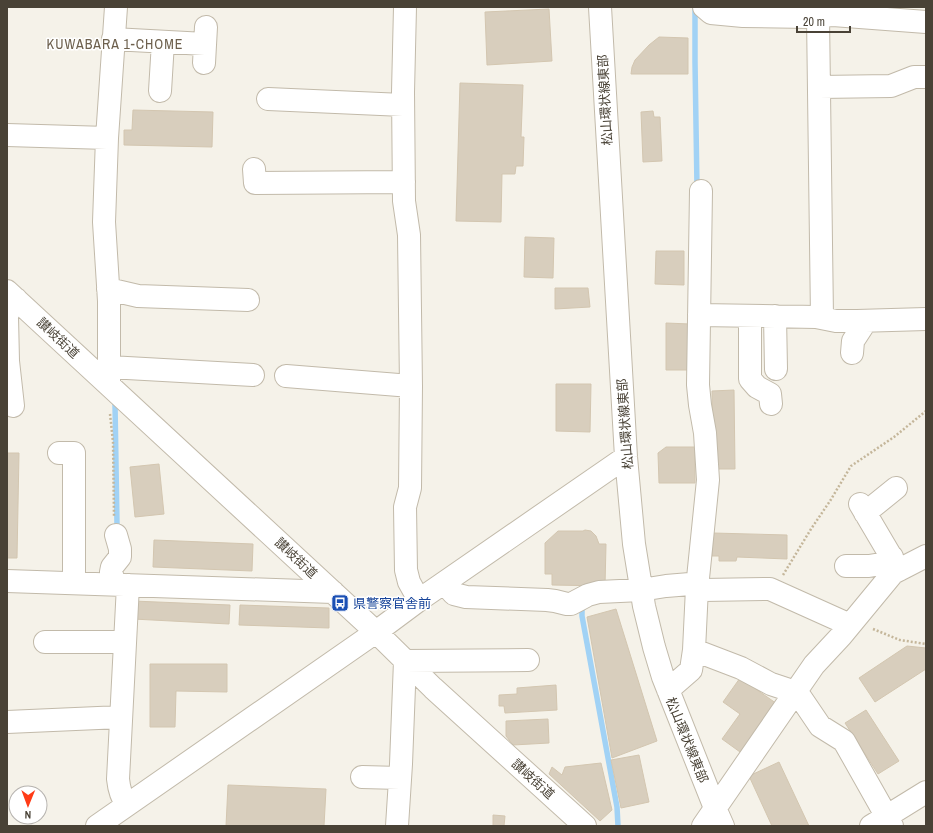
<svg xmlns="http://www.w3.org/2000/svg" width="933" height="833" viewBox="0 0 933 833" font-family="'Archivo Narrow','Noto Sans JP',sans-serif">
<rect width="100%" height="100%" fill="#f5f2e9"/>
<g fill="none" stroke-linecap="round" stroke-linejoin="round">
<path stroke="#a1d2f5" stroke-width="5.5" d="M 695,7 L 695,62 L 697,187
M 115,404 L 117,525 L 119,531
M 586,605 L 582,609 L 582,616 L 617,807 L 618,826"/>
</g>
<path fill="#d8cebd" stroke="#d3c6b0" d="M 549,9 L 552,61 L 487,65 L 485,12 Z
M 659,37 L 688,38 L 688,74 L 631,74 L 632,67 L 635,60 L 649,45 Z
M 460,83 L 523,85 L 521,137 L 524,137 L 523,166 L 516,166 L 515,174 L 502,174 L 501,222 L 456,221 Z
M 133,110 L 213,112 L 212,147 L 124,145 L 124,130 L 132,130 Z
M 653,111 L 654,117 L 660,117 L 662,161 L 643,162 L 641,112 Z
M 525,237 L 554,238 L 553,278 L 524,277 Z
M 656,251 L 684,251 L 684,285 L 655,284 Z
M 555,288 L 588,288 L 590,307 L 555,309 Z
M 666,323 L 690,324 L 689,370 L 666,370 Z
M 556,384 L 591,384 L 590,432 L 556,431 Z
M 734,390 L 735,469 L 713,469 L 712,391 Z
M 666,447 L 695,447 L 695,483 L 659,483 L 658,453 Z
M 7,453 L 19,453 L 17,558 L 7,558 Z
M 159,464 L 164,514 L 135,517 L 130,467 Z
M 585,530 L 591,531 L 596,536 L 599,544 L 606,544 L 605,586 L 552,585 L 552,574 L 545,574 L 545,543 L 558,531 L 583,531 Z
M 713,533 L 787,535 L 787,559 L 737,557 L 736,561 L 719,561 L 719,556 L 712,556 Z
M 154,540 L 253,544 L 252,571 L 153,567 Z
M 133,601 L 230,605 L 229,624 L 133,619 Z
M 240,605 L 329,608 L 329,628 L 239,625 Z
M 616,609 L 657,741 L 612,758 L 587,617 Z
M 907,646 L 926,648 L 926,669 L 875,702 L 859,678 Z
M 150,664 L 227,664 L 227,692 L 176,691 L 175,727 L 150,727 Z
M 740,678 L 780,706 L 747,757 L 722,739 L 740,714 L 723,702 Z
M 556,685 L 557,710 L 505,713 L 504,706 L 499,706 L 499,695 L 517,694 L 517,688 Z
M 866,710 L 899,761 L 878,774 L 845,723 Z
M 548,719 L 549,743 L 513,745 L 506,736 L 506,721 Z
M 639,755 L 649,802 L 621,808 L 611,760 Z
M 779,762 L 809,826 L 772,826 L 749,776 Z
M 601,763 L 612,810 L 600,821 L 549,774 L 552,767 L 562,775 L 565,767 Z
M 228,785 L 326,789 L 324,826 L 226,826 Z
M 493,815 L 505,816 L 504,826 L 493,826 Z"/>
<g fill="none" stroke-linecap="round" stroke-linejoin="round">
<defs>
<path id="minor" d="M 405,7 L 403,92 L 404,201 L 409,235 L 411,386 L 410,488 L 405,507 L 406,570 L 409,582 L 419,600
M 600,7 L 626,457 L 634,544 L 644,606 L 654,647 L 663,677 L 715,808 L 723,826
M 704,7 L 711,13 L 743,16 L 810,17 L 833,15 L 926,22
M 818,16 L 822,318
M 113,39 L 205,44
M 204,63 L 206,27
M 819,87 L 891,86 L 914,77 L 926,77
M 160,91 L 163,42
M 268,99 L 403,105
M 7,135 L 107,138
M 254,169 L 255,183 L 404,182
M 108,289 L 138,296 L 248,300
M 7,291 L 376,632 L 433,688 L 585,826
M 699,315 L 816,317 L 836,321 L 857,321 L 926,319
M 750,316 L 750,379 L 757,387 L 770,394 L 771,404
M 775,316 L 776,369
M 852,353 L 853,341 L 866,321
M 109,367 L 253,375
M 286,376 L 411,386
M 109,385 L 109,301 L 104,222 L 107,138 L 116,7
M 13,406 L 8,361 L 7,317 L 9,308 L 16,299
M 59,453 L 74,453 L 74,583
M 860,504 L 899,570
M 865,513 L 896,488
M 846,566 L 869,566 L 881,564 L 892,557
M 7,581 L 333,592
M 444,583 L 454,594 L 466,597 L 547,600 L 555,601 L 567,604 L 571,604 L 588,595 L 599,592 L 641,590 L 666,586 L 690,584 L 703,590 L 770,589 L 850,625
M 115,584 L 111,572 L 112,567 L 120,557 L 120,549 L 116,535
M 45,642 L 125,642
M 694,650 L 741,668 L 771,684 L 795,692 L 801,698 L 820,726 L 844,741 L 892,826
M 668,690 L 691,670 L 694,650 L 697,588 L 708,480 L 705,433 L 700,405 L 698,385 L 701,191
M 7,722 L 121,717
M 362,777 L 400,778
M 127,805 C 121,797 119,789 118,779 L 128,585
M 97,826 L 376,632 L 419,600 L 626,457
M 397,826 L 401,764 L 405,661 L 528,660
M 703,826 L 814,665 L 841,636 L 893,573 L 926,556
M 871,826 L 926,792"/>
</defs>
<use href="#minor" stroke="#c2baaa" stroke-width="24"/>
<path stroke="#c4b69a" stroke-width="2.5" stroke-dasharray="2 2" stroke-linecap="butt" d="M 110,414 L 113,442 L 114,517
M 783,575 L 811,529 L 830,501 L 851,466 L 894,437 L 926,411
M 873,629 L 900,640 L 926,644"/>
<use href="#minor" stroke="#fff" stroke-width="22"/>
</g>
<defs>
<symbol id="bus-square" viewBox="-11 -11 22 22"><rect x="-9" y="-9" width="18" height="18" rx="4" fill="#1a4fb4" stroke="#fff"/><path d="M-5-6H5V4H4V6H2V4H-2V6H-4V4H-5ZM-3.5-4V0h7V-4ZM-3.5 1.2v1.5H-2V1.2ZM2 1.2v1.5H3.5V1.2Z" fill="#fff"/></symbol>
</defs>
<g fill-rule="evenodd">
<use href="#bus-square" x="330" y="593" width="20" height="20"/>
</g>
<g text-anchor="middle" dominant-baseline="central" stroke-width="3" stroke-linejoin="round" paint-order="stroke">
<g font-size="13" fill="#494236" stroke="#fff">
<text transform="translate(605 100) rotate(-93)">松山環状線東部</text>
<text transform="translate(58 338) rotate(43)">讃岐街道</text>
<text transform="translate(625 424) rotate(-94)">松山環状線東部</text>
<text transform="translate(296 558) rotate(43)">讃岐街道</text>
<text transform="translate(687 740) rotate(68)">松山環状線東部</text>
<text transform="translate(533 779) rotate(42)">讃岐街道</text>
</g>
<g font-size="13" fill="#164399" stroke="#fff" text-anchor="start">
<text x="353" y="603">県警察官舎前</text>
</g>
<g font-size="14" letter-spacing="1" fill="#6d604d" stroke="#fff">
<text x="115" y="44">KUWABARA 1-CHOME</text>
</g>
</g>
<rect width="933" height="833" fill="none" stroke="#494236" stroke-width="16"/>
<g transform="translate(28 805) rotate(181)"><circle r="19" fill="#ffffff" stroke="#b6b3af"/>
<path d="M0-3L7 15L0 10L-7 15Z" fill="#ff3b16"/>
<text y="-6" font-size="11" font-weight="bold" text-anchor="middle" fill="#494236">N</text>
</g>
<path d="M797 26v6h53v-6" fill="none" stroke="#494236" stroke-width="2"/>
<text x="803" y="26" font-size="12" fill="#494236" stroke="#ffffff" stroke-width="3" paint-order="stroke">20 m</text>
</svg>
